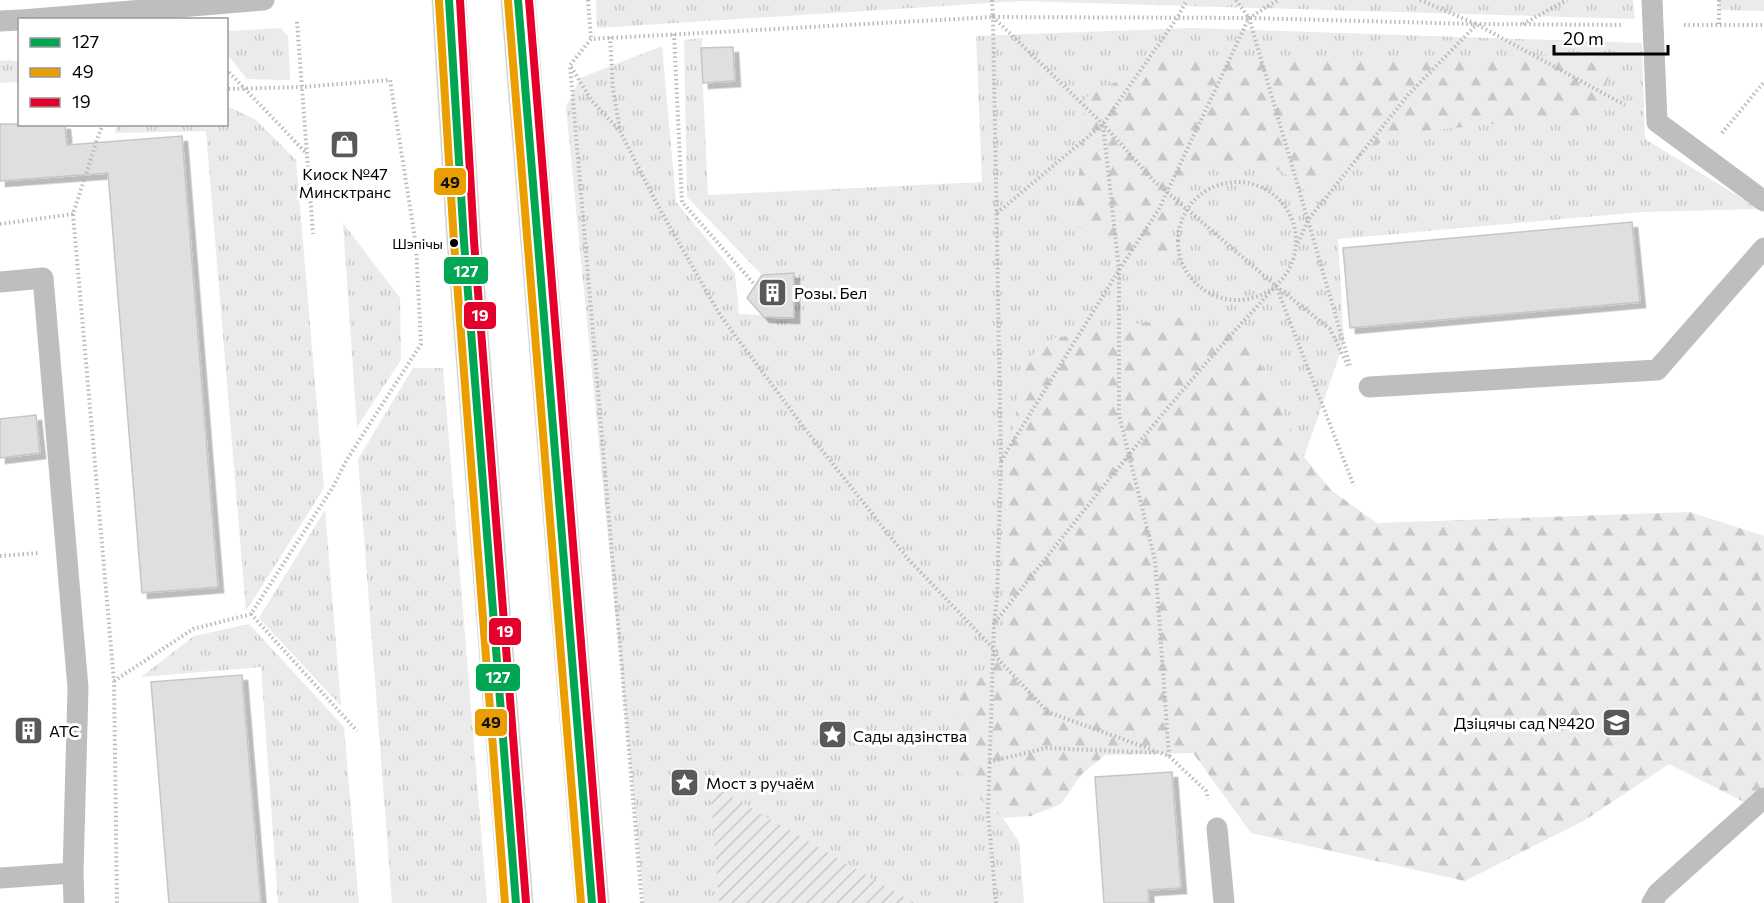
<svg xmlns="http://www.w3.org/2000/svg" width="1764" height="903" viewBox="0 0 1764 903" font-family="Commissioner,sans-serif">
<defs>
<pattern id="grass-tufts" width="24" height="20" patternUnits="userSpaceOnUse" patternTransform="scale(1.5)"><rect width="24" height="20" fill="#ebebeb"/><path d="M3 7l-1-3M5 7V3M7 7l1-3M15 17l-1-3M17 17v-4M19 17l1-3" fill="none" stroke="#c8c8c8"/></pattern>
<pattern id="forest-firs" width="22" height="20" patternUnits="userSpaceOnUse" patternTransform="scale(1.5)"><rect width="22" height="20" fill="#ebebeb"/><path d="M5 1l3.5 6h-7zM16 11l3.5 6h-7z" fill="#c8c8c8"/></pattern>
<pattern id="garden-furrows" width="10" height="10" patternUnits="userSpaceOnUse" patternTransform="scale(1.5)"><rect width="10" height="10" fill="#ebebeb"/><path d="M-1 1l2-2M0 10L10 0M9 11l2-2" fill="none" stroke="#c8c8c8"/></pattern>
<filter id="shadow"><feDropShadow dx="5.5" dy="5.5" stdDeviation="0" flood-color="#0004"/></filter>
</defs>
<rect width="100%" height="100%" fill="#fff"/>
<path fill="url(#grass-tufts)" d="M 596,0 L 1633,0 L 1635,19 L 1020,1 L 597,28 Z
M 1719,0 L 1764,0 L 1764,11 L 1719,10 Z
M 281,28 L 288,36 L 290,80 L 247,79 L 227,54 L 227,31 Z
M 1192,28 L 1642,43 L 1645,139 L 1759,209 L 1642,212 L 1338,239 L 1344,342 L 1304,457 L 1250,342 L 1055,338 L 1023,363 L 1008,470 L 1005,641 L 997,658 L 961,692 L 951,719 L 950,747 L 981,800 L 1003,818 L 1019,842 L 1024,903 L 644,903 L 566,107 L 580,78 L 662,46 L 676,202 L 735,273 L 739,314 L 794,317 L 794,273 L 761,274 L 687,197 L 684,40 L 703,38 L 701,48 L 708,195 L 982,182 L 976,36 Z
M 10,60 L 19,62 L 19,82 L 0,83 L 0,61 Z
M 227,106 L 256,120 L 296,160 L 324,488 L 246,611 L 206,131 L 115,133 L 117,125 L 226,124 Z
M 343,223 L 400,298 L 401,360 L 357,427 Z
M 413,368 L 443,368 L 487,903 L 392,903 L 358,459 Z
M 325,510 L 341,706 L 259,618 Z
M 249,624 L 344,727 L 359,903 L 278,903 L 261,667 L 141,677 L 194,636 Z"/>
<path fill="url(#forest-firs)" d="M 1574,55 L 1612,70 L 1593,114 L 1393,134 L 1307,192 L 1283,172 L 1251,160 L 1215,164 L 1185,184 L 1170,228 L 1180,259 L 1125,253 L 1075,225 L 1085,98 L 1158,60 Z
M 1185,316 L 1250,342 L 1304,457 L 1331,490 L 1377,523 L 1690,512 L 1764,536 L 1764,812 L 1669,764 L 1585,820 L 1465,881 L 1251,833 L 1193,753 L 1105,755 L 1081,775 L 1061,804 L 1031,816 L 1003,818 L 981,800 L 960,773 L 950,747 L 951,719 L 961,692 L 997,658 L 1005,641 L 1008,470 L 1023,363 L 1055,338 Z"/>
<path fill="url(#garden-furrows)" d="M 710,784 L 914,903 L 719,903 Z"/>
<path fill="#dfdfdf" stroke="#c6c6c6" stroke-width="1.5" filter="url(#shadow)" d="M 733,47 L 735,81 L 703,83 L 701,48 Z
M 0,124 L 65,124 L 67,145 L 182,136 L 218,587 L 142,593 L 108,173 L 0,181 Z
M 1632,222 L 1640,302 L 1350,328 L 1343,248 Z
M 794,273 L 794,318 L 764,317 L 747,298 L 762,275 Z
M 36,415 L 40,453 L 0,458 L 0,419 Z
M 242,675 L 261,903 L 169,903 L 151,682 Z
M 1172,772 L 1181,888 L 1148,890 L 1149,903 L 1104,903 L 1095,777 Z"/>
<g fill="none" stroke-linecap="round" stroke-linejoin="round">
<defs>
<path id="primary" d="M 449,0 L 464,242 L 516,903
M 518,0 L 592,903"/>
</defs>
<use href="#primary" stroke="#dbdbdb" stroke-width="35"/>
<path stroke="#b9b9b9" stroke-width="4" stroke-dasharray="1.5 3" stroke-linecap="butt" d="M 588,0 L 591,39
M 992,0 L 993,17
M 1236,0 L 1249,18 L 1350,365
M 1420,0 L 1476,24 L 1625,105
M 1719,0 L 1719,25
M 297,22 L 313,234
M 1523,24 L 1567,0
M 1684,25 L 1764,25
M 674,34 L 682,202 L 755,285
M 610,37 L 613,90 L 620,130
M 571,67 L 592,101 L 620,131 L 658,206 L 720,315 L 802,425 L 908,559 L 994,649 L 997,658 L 1048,712 L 1169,756 L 1206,791 L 1208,799
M 226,69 L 307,154
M 1722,133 L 1764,82
M 96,142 L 103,124
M 95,146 L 73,214 L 114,681 L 117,903
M1178 241a59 59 0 1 1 118 0a59 59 0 1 1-118 0Z
M 997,213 L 1103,124
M 0,224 L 73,214
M 1298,243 L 1308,220 L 1408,95 L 1476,25
M 1001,461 L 1119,270 L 1159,209 L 1249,18 L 1278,0
M 0,556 L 38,553
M 251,614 L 357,731
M 995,622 C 1086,508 1175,393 1276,286 L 1354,486
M 114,681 L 193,629 L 251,614 L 333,487 L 346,461 L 421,344 L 416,245 L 390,80 L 302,87 L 226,89
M 1169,756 L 1155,560 L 1119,415 L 1119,270 L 1103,124 L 1177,18 L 1187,0
M 989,762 L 1046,748 L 1158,753
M 642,903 L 570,65 L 591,39 L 993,17 L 1249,18 L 1476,24 L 1623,25
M 996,903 L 988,813 L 994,623 L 997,598 L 1001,462 L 993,17 L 1103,124 L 1153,180 L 1276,286 L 1330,329 L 1348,366"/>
<path stroke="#bebebe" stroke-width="21" d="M 1652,0 L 1657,122 L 1764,201
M 22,20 L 264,0
M 0,21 L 20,20
M 0,282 L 43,278 L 78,688 L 73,873 L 74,903
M 1369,387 L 1657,370 L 1764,248
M 1217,828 L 1224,903
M 0,878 L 73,873
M 1652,903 L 1658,893 L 1764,798"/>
<use href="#primary" stroke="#bebebe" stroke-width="33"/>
<defs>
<path id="bus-1" d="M 449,0 L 464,242 L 516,903
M 518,0 L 592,903"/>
<path id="bus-2" d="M 439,1 L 454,243 L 505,903
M 508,1 L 581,903"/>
<path id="bus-3" d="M 460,0 L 474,241 L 526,902
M 529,0 L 602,902"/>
</defs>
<use href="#bus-1" stroke="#fff" stroke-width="12"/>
<use href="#bus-2" stroke="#fff" stroke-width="12"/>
<use href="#bus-3" stroke="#fff" stroke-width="12"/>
<use href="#bus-1" stroke="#00a651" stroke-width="8"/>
<use href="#bus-2" stroke="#eb9e00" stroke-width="8"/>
<use href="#bus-3" stroke="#e4002b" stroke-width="8"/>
</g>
<defs>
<symbol id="shop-square" viewBox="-11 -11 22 22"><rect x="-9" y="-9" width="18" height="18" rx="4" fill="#595959" stroke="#fff"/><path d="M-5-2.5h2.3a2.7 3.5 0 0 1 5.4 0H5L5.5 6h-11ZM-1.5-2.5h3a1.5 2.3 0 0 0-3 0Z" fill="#fff"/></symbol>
<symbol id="building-square" viewBox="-11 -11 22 22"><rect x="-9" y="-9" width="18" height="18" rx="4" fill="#595959" stroke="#fff"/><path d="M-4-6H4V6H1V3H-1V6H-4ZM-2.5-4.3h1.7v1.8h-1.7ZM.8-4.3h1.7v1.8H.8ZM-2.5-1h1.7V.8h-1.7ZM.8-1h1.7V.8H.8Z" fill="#fff"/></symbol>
<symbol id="school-square" viewBox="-11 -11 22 22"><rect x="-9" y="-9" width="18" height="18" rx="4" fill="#595959" stroke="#fff"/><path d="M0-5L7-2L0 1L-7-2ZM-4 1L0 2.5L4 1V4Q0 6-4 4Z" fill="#fff"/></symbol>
<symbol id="sight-square" viewBox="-11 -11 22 22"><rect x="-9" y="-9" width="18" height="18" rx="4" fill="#595959" stroke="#fff"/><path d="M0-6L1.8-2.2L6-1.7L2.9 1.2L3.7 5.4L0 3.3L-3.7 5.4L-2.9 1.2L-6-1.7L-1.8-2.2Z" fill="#fff"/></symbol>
</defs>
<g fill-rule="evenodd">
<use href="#shop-square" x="328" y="128" width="33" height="33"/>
<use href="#building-square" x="756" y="276" width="33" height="33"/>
<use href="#school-square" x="1600" y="706" width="33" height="33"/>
<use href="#building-square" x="12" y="714" width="33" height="33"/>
<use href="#sight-square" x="816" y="718" width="33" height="33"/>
<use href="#sight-square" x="668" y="766" width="33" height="33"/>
</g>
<circle fill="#000" stroke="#fff" stroke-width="2" cx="454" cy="243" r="5"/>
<g text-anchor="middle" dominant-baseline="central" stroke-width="6" stroke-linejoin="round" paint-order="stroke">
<g font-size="14" fill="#000" stroke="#fff" text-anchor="end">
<text x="443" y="243">Шэпічы</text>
</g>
<g font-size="16" fill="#000" stroke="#fff" text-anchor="start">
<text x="345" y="173" text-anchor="middle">Киоск №47<tspan x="345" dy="18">Минсктранс</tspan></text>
<text x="794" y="292">Розы. Бел</text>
<text x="1595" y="722" text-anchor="end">Дзіцячы сад №420</text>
<text x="49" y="730">АТС</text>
<text x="853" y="735">Сады адзінства</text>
<text x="706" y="782">Мост з ручаём</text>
</g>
</g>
<g stroke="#fff" stroke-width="2">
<rect x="433" y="167" width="34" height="29" rx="6" fill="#eb9e00"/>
<rect x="443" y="256" width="46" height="29" rx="6" fill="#00a651"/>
<rect x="463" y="301" width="34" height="29" rx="6" fill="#e4002b"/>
<rect x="488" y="617" width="34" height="29" rx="6" fill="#e4002b"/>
<rect x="475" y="663" width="46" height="29" rx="6" fill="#00a651"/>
<rect x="474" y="708" width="34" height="29" rx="6" fill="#eb9e00"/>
</g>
<g font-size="16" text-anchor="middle" font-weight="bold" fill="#fff">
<text x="466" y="277">127</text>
<text x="480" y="321">19</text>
<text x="505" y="637">19</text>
<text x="498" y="683">127</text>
</g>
<g font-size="16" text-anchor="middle" font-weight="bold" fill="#111">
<text x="450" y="188">49</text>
<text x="491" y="728">49</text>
</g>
<rect x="18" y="18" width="210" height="108" fill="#ffffff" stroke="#999999" stroke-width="1.5"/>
<rect x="30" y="38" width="30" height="9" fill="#00a651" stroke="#999999" stroke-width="1.5"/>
<text x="72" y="48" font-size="18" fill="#000000">127</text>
<rect x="30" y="68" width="30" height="9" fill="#eb9e00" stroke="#999999" stroke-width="1.5"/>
<text x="72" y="78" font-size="18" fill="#000000">49</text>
<rect x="30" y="98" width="30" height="9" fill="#e4002b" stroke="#999999" stroke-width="1.5"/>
<text x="72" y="108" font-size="18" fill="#000000">19</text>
<path d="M1554 45v9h114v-9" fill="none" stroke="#000000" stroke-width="3"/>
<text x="1563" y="45" font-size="18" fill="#000000" stroke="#ffffff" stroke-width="4.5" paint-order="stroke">20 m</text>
</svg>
